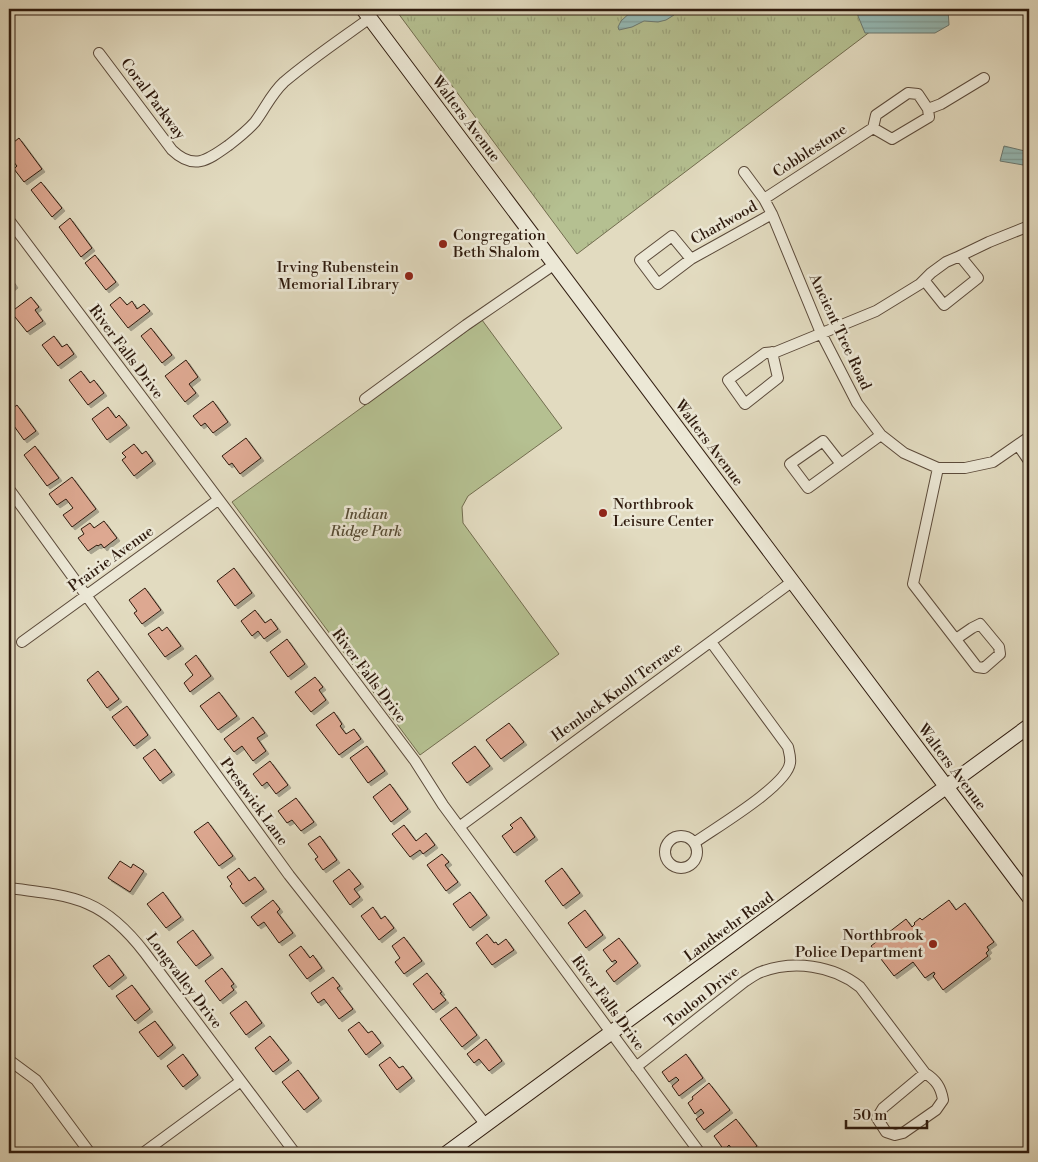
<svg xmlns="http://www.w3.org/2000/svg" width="1038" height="1162" viewBox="0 0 1038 1162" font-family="'Libre Bodoni',serif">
<defs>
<pattern id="grass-tufts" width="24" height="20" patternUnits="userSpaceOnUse" patternTransform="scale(1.25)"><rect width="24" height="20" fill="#b5c091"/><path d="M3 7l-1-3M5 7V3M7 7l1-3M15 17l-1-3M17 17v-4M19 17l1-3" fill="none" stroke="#9ca47c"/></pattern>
<pattern id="water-rules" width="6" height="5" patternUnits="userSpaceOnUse" patternTransform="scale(1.25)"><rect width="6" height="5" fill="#95bab6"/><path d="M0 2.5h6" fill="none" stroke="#819f9b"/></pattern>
<filter id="shadow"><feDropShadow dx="3" dy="3" stdDeviation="0" flood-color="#0004"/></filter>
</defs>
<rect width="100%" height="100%" fill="#e2dbc0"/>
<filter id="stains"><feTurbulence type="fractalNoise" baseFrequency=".004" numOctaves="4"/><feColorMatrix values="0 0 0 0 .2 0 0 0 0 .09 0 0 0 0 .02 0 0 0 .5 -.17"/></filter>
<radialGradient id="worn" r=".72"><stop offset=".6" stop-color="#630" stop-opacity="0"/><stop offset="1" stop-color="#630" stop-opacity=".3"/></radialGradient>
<path fill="url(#grass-tufts)" stroke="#726d4f" d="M 395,9 L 900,9 L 577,254 Z"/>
<path fill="#b5c091" stroke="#726d4f" d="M 482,320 L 562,428 L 468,496 L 462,507 L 463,523 L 559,654 L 420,755 L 232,502 Z"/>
<path fill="url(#water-rules)" stroke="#6c7a72" d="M 634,9 L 680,9 L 674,15 L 666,20 L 658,22 L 644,21 L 632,27 L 619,30 L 618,27 L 621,21 Z
M 857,9 L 948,9 L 949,25 L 935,33 L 865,33 L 858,16 Z
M 1004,146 L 1029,152 L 1029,166 L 1000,161 Z"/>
<path fill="#dda891" stroke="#2e1a0d" filter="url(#shadow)" d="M 19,138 L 42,169 L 24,182 L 14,169 L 17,166 L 12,160 L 9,163 L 9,146 Z
M 41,182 L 62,208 L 52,217 L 31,190 Z
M 70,218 L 92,248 L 81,257 L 59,227 Z
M 95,255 L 116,282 L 106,290 L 85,263 Z
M 9,276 L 15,285 L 9,290 Z
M 31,297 L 39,307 L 35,310 L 43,321 L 27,332 L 11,312 Z
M 120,297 L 127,305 L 132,301 L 137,309 L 144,304 L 150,311 L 128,328 L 110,305 Z
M 151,328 L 172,355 L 162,363 L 141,336 Z
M 54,336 L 62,347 L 67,344 L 74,354 L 58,366 L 42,345 Z
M 186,360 L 198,377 L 189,384 L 196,393 L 185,402 L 165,376 Z
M 81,371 L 90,383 L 94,380 L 104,393 L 88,405 L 69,380 Z
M 213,401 L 228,422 L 213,433 L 205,423 L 201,426 L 193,416 Z
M 17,405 L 36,431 L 24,440 L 9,419 L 9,411 Z
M 108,407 L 116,418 L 119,415 L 127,425 L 107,440 L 92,419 Z
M 246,438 L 261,458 L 240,474 L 232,463 L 229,465 L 222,456 Z
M 134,444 L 142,454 L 146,451 L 153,461 L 134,476 L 122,460 L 126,457 L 122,453 Z
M 35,446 L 59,478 L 47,486 L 24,455 Z
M 72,477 L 96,509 L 72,527 L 63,515 L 73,508 L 66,499 L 57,505 L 49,494 Z
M 104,521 L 117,538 L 104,548 L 101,544 L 98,546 L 97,545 L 88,551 L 78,538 L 84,534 L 81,529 L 90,523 L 94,528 Z
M 234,568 L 252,593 L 235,606 L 217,581 Z
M 145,588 L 161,610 L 142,624 L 134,613 L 137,611 L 129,600 Z
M 255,610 L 265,623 L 271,619 L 278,629 L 264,639 L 258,631 L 252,636 L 241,621 Z
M 159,627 L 162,631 L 167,627 L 181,646 L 165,657 L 148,634 Z
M 287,639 L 305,664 L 288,677 L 270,652 Z
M 196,655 L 211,676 L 190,692 L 184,683 L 193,675 L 185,664 Z
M 98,671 L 119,699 L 107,708 L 87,680 Z
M 315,677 L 323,687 L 319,690 L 326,700 L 311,712 L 295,692 Z
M 219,692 L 237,716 L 218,730 L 200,706 Z
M 127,706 L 148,735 L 134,746 L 112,717 Z
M 334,712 L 342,724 L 340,726 L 346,734 L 354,729 L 361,739 L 339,755 L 316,725 Z
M 253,717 L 265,733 L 257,738 L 266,751 L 253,761 L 242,746 L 234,752 L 224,739 Z
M 509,723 L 524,742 L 501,759 L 486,740 Z
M 367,746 L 385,771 L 368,783 L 350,758 Z
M 475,746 L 490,766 L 467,783 L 452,763 Z
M 155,749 L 172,772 L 160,781 L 143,758 Z
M 270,761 L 288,785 L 276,794 L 267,782 L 262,786 L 253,774 Z
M 390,784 L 408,809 L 391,822 L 373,797 Z
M 296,798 L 314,822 L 301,831 L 292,820 L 287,823 L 278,811 Z
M 521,817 L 535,837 L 514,853 L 502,836 L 513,828 L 510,825 Z
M 208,822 L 233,856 L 219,866 L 194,832 Z
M 404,825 L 416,841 L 426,833 L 435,845 L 423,854 L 420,850 L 410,857 L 392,834 Z
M 320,836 L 337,860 L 323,870 L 315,859 L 318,857 L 308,844 Z
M 442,854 L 449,862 L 445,865 L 458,882 L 446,891 L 427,865 Z
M 120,861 L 131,868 L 133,864 L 144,871 L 130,892 L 108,878 Z
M 239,868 L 249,881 L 255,877 L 264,889 L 243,904 L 230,886 L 232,884 L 227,877 Z
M 562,868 L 580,893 L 563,906 L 545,881 Z
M 349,869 L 361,884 L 354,889 L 360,897 L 350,905 L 333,881 Z
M 163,892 L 181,917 L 166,928 L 147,904 Z
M 470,892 L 487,915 L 470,928 L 453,904 Z
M 273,900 L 280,909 L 277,912 L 293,933 L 279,943 L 264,922 L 258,926 L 251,917 Z
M 949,900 L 956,910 L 965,903 L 994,942 L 987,947 L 989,950 L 986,953 L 988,956 L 943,990 L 933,976 L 935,974 L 934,972 L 925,978 L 913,962 L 894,976 L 871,946 L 906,919 L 912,927 L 915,924 L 914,923 L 920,918 L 922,920 Z
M 373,907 L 381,919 L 385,916 L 394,928 L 379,940 L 361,916 Z
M 585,910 L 603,935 L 586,948 L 568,923 Z
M 193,930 L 211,955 L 196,966 L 177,942 Z
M 487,934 L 494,943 L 496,942 L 498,945 L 506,939 L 514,950 L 492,965 L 476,943 Z
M 404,937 L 422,961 L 404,974 L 395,962 L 400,958 L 392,946 Z
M 619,938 L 638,963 L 614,982 L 606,971 L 617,962 L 615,960 L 612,962 L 603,950 Z
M 301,946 L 310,958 L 313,955 L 322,968 L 307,979 L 289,955 Z
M 109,955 L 124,975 L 109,987 L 93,966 Z
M 222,968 L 234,984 L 231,986 L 234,990 L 220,1001 L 205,981 Z
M 427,973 L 442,992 L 440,993 L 446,1000 L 433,1010 L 413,984 Z
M 333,977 L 340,986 L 337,988 L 353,1009 L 339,1019 L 324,999 L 318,1003 L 311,993 Z
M 132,985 L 150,1009 L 135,1021 L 116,996 Z
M 246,1001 L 262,1023 L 246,1035 L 230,1013 Z
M 456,1007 L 477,1035 L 462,1047 L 440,1019 Z
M 155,1021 L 173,1045 L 158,1057 L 139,1032 Z
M 359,1022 L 368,1033 L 372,1031 L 381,1043 L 366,1055 L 348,1030 Z
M 270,1036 L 289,1060 L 273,1072 L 255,1048 Z
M 486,1039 L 502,1061 L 489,1071 L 479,1059 L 474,1063 L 467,1054 Z
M 183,1054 L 198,1075 L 183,1087 L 167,1066 Z
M 686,1054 L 703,1078 L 679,1096 L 672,1086 L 679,1080 L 676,1077 L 669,1082 L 662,1072 Z
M 390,1057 L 399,1068 L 403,1066 L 412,1078 L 397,1090 L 379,1065 Z
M 298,1070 L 319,1098 L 304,1110 L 282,1082 Z
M 709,1083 L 730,1110 L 704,1130 L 696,1119 L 704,1113 L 701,1109 L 695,1114 L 688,1103 L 693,1099 L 692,1097 Z
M 736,1119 L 757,1146 L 748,1153 L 726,1153 L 732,1149 L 729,1145 L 724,1150 L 714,1136 Z"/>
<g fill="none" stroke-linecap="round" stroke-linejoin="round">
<defs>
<path id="street" d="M 99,53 L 172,150 C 194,171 208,160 229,145 C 238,138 247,131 255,122 C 265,109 271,94 284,82 C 311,59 341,39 370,18
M 873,128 L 876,115 L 908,93 L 918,94 L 928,109 L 941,104 L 984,78
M 744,172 L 764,199 L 772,214 L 821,333 L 857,403 L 881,435 L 904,453 L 938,468 L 965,468 L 993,462 L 1029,437
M 764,199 L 873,128 L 892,139 L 929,117 L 928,109
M 9,220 L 415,761 L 443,805 L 700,1153
M 691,259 L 672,236 L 640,260 L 658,284 L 691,259 L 772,214
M 924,280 L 944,305 L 978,278 L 960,256 L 989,242 L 1029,226
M 772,352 L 778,378 L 745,404 L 728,380 L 765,353 L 776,352 L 876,311 L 920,284 L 931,273 L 946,262 L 960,256
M 365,399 L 466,325 L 555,264
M 1018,445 L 1029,461
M 841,464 L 823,441 L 790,464 L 808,488 L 881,435
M 938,468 L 913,584 L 977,667 L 984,668 L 1000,654 L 999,647 L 980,624 L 972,628 L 956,639
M 9,489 L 289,875 L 486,1125
M 22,642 L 218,500
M 9,792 L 9,790
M 459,827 L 793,581
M665 852a16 16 0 1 1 32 0a16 16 0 1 1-32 0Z
M 694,843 C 715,828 787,786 790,763 C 791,758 789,752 788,747 L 711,642
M 9,888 C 74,896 103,898 145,953 L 295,1153
M 9,1060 L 36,1080 L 90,1153
M 636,1067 L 744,982 C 749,979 755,974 761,972 C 793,960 833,965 860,987 L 925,1073 C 936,1080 941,1087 943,1100 L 936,1110 L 903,1133 L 895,1135 L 886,1132 L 877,1118 L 883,1108 L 925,1073
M 143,1153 L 241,1081"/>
<path id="secondary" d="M 363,9 L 1029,897
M 447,1153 L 1029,726"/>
</defs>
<use href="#street" stroke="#5b4a3a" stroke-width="12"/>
<use href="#secondary" stroke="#2e1a0d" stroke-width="16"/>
<use href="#street" stroke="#ece8d6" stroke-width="10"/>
<use href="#secondary" stroke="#ece8d6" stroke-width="14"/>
</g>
<g fill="#8f2418" stroke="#ece8d6" stroke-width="2">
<circle cx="443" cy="244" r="5"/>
<circle cx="409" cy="276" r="5"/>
<circle cx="603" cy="513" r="5"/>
<circle cx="933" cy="944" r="5"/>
</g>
<g text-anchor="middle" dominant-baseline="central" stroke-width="5" stroke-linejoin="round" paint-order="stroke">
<g font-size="15" fill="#2e1a0d" stroke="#ece8d6">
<text transform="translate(153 99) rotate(53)">Coral Parkway</text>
<text transform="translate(466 119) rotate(53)">Walters Avenue</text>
<text transform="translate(810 151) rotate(-33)">Cobblestone</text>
<text transform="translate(724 223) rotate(-29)">Charlwood</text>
<text transform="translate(840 332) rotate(65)">Ancient Tree Road</text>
<text transform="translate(126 352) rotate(53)">River Falls Drive</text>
<text transform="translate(709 443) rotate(53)">Walters Avenue</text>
<text transform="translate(111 559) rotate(-36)">Prairie Avenue</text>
<text transform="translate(369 676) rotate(53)">River Falls Drive</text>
<text transform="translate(617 692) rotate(-36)">Hemlock Knoll Terrace</text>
<text transform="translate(952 767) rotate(53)">Walters Avenue</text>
<text transform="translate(254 802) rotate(54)">Prestwick Lane</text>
<text transform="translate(729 927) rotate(-36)">Landwehr Road</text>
<text transform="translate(184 981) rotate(53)">Longvalley Drive</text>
<text transform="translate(702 997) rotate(-38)">Toulon Drive</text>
<text transform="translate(608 1003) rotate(54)">River Falls Drive</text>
</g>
<g font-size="15" fill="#2e1a0d" stroke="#ece8d6" text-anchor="start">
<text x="453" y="235">Congregation<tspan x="453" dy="17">Beth Shalom</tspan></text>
<text x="399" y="267" text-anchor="end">Irving Rubenstein<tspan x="399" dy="17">Memorial Library</tspan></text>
<text x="613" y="504">Northbrook<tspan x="613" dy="17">Leisure Center</tspan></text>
<text x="923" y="935" text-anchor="end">Northbrook<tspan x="923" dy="17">Police Department</tspan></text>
</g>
<g font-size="15" font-style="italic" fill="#564c35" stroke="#ece8d6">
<text x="366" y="514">Indian<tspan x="366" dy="17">Ridge Park</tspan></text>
</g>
</g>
<rect width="1038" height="1162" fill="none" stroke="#e2dbc0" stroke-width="30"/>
<rect x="10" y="10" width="1018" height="1142" fill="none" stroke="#2e1a0d" stroke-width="2.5"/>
<rect x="15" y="15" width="1008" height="1132" fill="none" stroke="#2e1a0d"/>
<path d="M846 1120v8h81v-8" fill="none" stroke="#2e1a0d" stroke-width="2.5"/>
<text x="853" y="1120" font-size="15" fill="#2e1a0d" stroke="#ece8d6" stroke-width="4" paint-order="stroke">50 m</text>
<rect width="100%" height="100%" filter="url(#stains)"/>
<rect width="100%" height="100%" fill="url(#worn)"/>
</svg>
